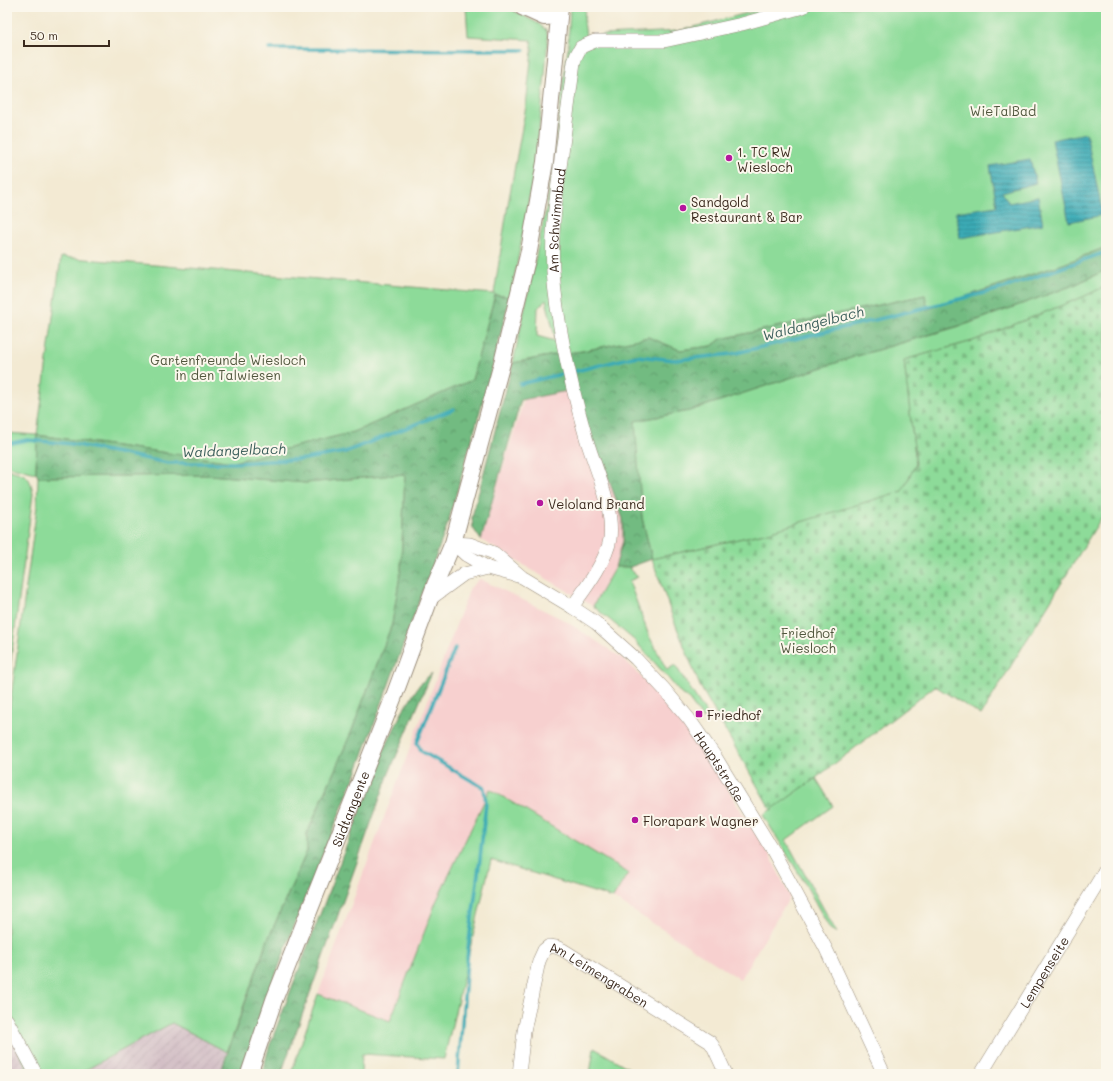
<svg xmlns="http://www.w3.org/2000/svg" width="1113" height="1081" viewBox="0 0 1113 1081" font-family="Mali,sans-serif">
<defs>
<pattern id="industrial-furrows" width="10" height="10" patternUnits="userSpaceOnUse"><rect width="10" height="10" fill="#d2bec5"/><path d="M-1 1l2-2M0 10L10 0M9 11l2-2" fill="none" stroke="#b5a3a9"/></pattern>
<pattern id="forest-crowns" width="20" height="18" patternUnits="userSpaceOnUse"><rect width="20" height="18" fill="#72bb81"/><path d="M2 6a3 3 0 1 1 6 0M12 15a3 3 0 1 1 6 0" fill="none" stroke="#5f9869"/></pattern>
<pattern id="cemetery-stones" width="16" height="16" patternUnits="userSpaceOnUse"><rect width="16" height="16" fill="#8ddb99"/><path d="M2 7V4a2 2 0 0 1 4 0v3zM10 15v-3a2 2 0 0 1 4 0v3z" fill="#7bbc83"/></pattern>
<pattern id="water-rules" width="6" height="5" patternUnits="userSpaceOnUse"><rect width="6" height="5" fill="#3aabb6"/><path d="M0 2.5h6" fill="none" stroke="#328b93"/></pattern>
</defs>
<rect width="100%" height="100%" fill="#fbf7ec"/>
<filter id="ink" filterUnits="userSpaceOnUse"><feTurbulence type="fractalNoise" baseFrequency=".025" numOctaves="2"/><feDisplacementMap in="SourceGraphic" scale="8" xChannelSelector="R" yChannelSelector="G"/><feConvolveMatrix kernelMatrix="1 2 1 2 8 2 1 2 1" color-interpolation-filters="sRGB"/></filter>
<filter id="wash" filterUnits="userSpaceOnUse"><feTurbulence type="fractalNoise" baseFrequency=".012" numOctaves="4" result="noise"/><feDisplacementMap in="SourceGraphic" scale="16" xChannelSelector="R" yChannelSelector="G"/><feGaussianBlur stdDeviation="0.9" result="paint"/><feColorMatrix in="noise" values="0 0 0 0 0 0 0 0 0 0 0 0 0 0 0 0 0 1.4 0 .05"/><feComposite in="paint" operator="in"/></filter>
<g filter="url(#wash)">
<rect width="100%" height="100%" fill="#f3ead3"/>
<path fill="#f7d0cf" d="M 567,391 L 602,461 L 623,519 L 623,541 L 619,555 L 615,567 L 593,606 L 481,540 L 524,399 Z
M 480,579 L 564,620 L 622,658 L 674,709 L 708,756 L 737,805 L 768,851 L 790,897 L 740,979 L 613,898 L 628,873 L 490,789 L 436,902 L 390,1021 L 318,994 L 470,588 Z"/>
<path fill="url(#industrial-furrows)" d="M 172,1023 L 227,1052 L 220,1074 L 78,1074 Z
M 7,1028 L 30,1074 L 7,1074 Z"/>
<path fill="#8ddb99" stroke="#64825c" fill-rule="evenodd" d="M 466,7 L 507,7 L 539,24 L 546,30 L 548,37 C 542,125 529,211 510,297 L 495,295 L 472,380 L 354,432 L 233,462 L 37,435 L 36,473 L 7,466 L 7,433 L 37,435 L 61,257 L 494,294 L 508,204 L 526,106 L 532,50 L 531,40 L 468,36 Z
M 570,7 L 585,7 L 584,21 L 586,36 L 678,31 L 771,7 L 1106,7 L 1106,247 L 1066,263 L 927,309 L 925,295 L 721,339 L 712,346 L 680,350 L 648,337 L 583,351 L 559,354 L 513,363 L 546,209 L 568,48 ZM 546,300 L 556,341 L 555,341 L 537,336 L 538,308 Z
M 1106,270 L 1106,286 L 1083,297 L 973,341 L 904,360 L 916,464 L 902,491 L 769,532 L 652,559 L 642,518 L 634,421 L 689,411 L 857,356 L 967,324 L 1074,285 Z
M 7,469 C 25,475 30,473 33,494 L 10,667 L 7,666 Z
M 405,474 L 401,569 L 392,624 L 351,733 L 307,833 L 307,851 L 266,944 L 227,1052 L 172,1023 L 78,1074 L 30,1074 L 7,1028 L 7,727 L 37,506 L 38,477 L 209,475 L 306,483 Z
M 623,566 L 630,567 L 630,570 L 638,577 L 629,581 L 649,636 L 667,670 L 675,665 L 708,716 L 703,719 L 687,697 L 682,695 L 664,673 L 634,640 L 593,606 L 615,567 Z
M 816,778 L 833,806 L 786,840 L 837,933 L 830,929 L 803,880 L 763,815 Z
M 490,789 L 628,873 L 613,898 L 491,860 L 444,1059 L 362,1054 L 361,1074 L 291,1074 L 318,994 L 390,1021 L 436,902 Z
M 594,1048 L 639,1074 L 590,1074 Z"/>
<path fill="url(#forest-crowns)" stroke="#567250" d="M 1106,247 L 1106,270 L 1074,285 L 969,323 L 857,356 L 689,411 L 635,421 L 642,518 L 652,559 L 630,567 L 615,567 L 623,541 L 623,519 L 602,461 L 567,391 L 521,400 L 481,540 L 473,528 L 472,517 L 513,363 L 559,354 L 583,351 L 648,337 L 680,350 L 712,346 L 721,339 L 925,295 L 928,309 L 1066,263 Z
M 495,295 L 510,297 L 492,369 L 448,523 L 357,771 L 299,913 L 259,1020 L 241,1074 L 220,1074 L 266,944 L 307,851 L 307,834 L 351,733 L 392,624 L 401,569 L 405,474 L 306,483 L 209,475 L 38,477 L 36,473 L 37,435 L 233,462 L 354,432 L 472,380 Z
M 432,673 L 389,773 L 281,1074 L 262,1074 L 269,1047 L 379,761 L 403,710 L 420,684 Z"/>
<path fill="url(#cemetery-stones)" stroke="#64825c" d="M 1106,286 L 1106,510 L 981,715 L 935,686 L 816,778 L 771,810 L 700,686 L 673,618 L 652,559 L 769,532 L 902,491 L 916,464 L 904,360 L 973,341 L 1083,297 Z"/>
<path fill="url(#water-rules)" stroke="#3a6a6a" d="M 1086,133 L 1103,215 L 1069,222 L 1052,140 Z
M 1030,159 L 1036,183 L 1002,192 L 1009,203 L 1038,197 L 1043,224 L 960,238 L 956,212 L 997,206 L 990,166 Z"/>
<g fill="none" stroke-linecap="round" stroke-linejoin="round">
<path stroke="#3aabb6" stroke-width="3.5" d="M 269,49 L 524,50
M 572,372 L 637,356 L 675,360 L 732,354 L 875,320 L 1004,288 L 1106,252
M 520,384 L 566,373
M 7,444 L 27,440 L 72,444 L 168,463 L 236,463 L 305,459 L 345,452 L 454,409
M 455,648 L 417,743 L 421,751 L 484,788 L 486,803 L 480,859 L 468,949 L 458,1074"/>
</g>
</g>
<g filter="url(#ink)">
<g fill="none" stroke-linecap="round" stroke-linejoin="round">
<defs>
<g id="minor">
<path id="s1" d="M 453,543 L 470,544 L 494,553 L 522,577 L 572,607 L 596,623 L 636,659 L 664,689 L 689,719 L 716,758 L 773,851 L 797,895 L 826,949 L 884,1074"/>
<path d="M 453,543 L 466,555 L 488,568 L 518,576"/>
<path d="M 430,599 L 464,574 L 488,568"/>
<path id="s2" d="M 572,607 C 585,589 607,560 610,539 C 614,504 594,467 585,434 C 570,381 557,327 553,271 C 551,239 555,207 559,175 C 564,137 569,100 574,62 L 577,54 L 581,47 L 595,41 L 664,41 L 742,24 L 803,7"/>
<path d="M 7,1020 L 36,1074"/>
<path id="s3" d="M 519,1074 L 524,1031 L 539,961 L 544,950 L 549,946 L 556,947 L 563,950 L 710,1042 L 713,1046 L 726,1074"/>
<path id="s4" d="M 981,1074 L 1106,869"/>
</g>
<g id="major">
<path d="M 522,7 L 544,17 L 559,16"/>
<path id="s5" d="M 249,1074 L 274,1000 L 394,696 L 435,585 L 453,543 L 502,363 L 529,251 L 545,162 L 560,7"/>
</g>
</defs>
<use href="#minor" stroke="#978a78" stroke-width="14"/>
<use href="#major" stroke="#978a78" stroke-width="18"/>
<use href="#minor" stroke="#fff" stroke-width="13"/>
<use href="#major" stroke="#fff" stroke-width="16"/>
</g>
</g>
<g fill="#b5179e" stroke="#fbf7ec" stroke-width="1.5">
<circle cx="729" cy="158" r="4"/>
<circle cx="683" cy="208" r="4"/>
<circle cx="540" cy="503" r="4"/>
<rect x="695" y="710" width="8" height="8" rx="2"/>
<circle cx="635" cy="820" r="4"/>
</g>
<g text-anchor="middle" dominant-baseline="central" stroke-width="4" stroke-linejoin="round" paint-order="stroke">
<g font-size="13" fill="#50563d" stroke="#fbf7ec">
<text x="1003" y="110">WieTalBad</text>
<text x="228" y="359">Gartenfreunde Wiesloch<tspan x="228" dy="15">in den Talwiesen</tspan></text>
<text x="808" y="632">Friedhof<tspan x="808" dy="15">Wiesloch</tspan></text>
</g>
<g font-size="13" fill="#3b2a1e" stroke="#fbf7ec" text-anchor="start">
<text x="737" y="151">1. TC RW<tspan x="737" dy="15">Wiesloch</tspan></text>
<text x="691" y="201">Sandgold<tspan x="691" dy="15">Restaurant &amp; Bar</tspan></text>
<text x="548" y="503">Veloland Brand</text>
<text x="707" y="714">Friedhof</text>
<text x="643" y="820">Florapark Wagner</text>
</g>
<g font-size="13" fill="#3b2a1e" stroke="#fbf7ec">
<text stroke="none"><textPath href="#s2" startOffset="404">Am Schwimmbad</textPath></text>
<text stroke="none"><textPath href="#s1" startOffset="357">Hauptstraße</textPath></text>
<text stroke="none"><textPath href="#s5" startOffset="284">Südtangente</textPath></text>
<text stroke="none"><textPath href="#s4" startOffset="120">Lempenseite</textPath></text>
<text stroke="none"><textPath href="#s3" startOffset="191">Am Leimengraben</textPath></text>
</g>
<g font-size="14" font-style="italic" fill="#3b5e5b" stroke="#fbf7ec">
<text transform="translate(813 323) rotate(-14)">Waldangelbach</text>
<text transform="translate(234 450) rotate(-2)">Waldangelbach</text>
</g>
</g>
<rect width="1113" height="1081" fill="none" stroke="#fbf7ec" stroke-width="24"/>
<path d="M24 40v6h85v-6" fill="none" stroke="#3b2a1e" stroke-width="2"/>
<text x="30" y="40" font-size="12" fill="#3b2a1e" stroke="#fbf7ec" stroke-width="3" paint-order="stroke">50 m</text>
</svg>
